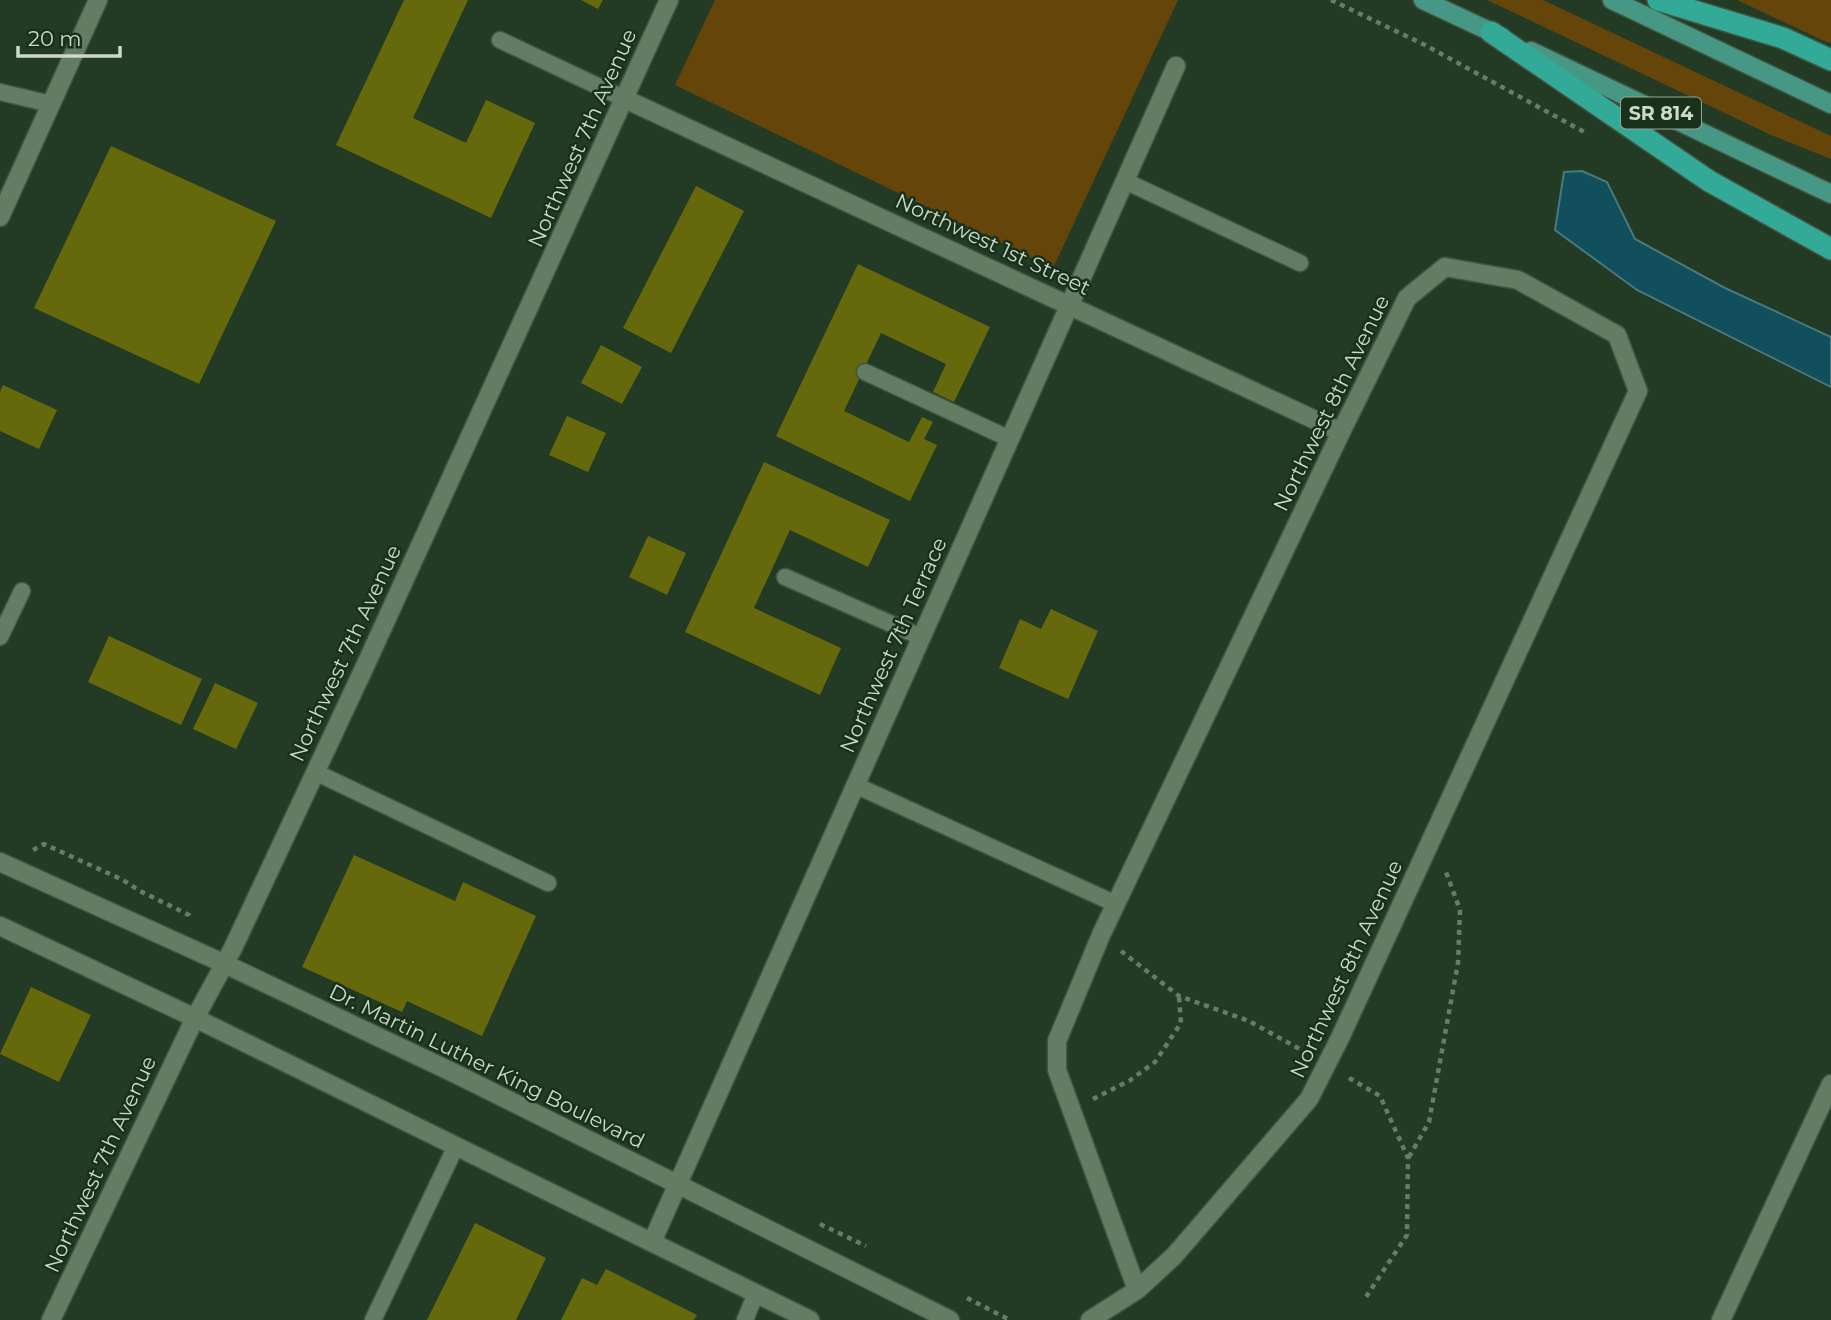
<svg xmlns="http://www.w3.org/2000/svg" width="1831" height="1320" viewBox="0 0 1831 1320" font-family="Montserrat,sans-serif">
<rect width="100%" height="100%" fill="#233b25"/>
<path fill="#66450a" d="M 715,0 L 1178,0 L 1053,268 L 675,85 Z
M 1487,0 L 1543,0 L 1831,136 L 1831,159 L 1771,135 Z
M 1737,0 L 1831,0 L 1831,43 L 1822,40 Z"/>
<path fill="#114f5c" stroke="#49787d" stroke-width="2" d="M 1582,171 L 1607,182 L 1635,239 L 1725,288 L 1831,337 L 1831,387 L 1637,290 L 1555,230 L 1564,172 Z"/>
<path fill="#66680c" d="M 404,0 L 468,0 L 413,118 L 466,143 L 486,100 L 535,123 L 491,218 L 336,145 Z
M 581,0 L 603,0 L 598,9 Z
M 111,146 L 276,221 L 199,384 L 34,308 Z
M 696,186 L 744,211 L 671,353 L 623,328 Z
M 858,264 L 990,327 L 954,402 L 933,392 L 946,364 L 881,333 L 844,411 L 909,442 L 922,417 L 933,422 L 924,439 L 937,445 L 910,501 L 776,436 Z
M 601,345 L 642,367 L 622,404 L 581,383 Z
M 3,385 L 57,410 L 39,449 L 0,431 L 0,392 Z
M 567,416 L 606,433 L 588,472 L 549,455 Z
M 764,462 L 890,520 L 868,567 L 790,530 L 754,608 L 841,648 L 820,695 L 685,632 Z
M 648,536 L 686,553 L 667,595 L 629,577 Z
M 1051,609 L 1098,631 L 1068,699 L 999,668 L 1020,619 L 1041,629 Z
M 109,636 L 202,679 L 181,725 L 88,682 Z
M 215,683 L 258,703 L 236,749 L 193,729 Z
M 354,855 L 455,901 L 463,882 L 536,916 L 482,1036 L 407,1001 L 402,1012 L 302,967 Z
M 31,987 L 91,1015 L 59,1082 L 0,1054 Z
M 475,1223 L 546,1258 L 516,1320 L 427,1320 Z
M 606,1269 L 697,1315 L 694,1320 L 561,1320 L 582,1278 L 597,1285 Z"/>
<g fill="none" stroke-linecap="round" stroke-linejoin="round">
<defs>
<path id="lane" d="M 500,40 L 625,99
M 0,92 L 51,104
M 1125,181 L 1300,263
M 865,372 L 1010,439
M 785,577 L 921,637
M 0,637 L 22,591
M 315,772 L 548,883
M 855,785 L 1116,904
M 373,1320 L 456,1146
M 745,1320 L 756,1293"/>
<path id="street" d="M 625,99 L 1341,432
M 652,1242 L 1176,66
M 51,1320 L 195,1018 L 233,948 L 367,662 L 669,0
M 1090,1320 L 1137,1290 L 1174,1256 L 1309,1099 L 1340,1038 L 1638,391 L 1617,335 L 1518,280 L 1445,267 L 1407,298 L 1341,432 L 1101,935 L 1057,1041 L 1057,1070 L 1137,1290
M 1721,1320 L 1831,1084"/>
<path id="secondary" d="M 0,217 L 98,0
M 0,862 L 225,964 L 454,1073 L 950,1320
M 0,926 L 195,1018 L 810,1320"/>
<path id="primary" d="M 1423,0 L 1502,37
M 1612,0 L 1831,104
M 1531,51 L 1831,194"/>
<path id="highway" d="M 1658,0 L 1783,38 L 1831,60
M 1491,32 L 1709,181 L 1831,249"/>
</defs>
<use href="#lane" stroke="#415542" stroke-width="19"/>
<use href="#street" stroke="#415542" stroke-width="21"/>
<use href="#secondary" stroke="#415542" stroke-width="21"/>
<use href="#primary" stroke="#415542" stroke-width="21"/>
<use href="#highway" stroke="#415542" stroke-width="24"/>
<path stroke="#677b69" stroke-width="4.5" stroke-dasharray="5 5" stroke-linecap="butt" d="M 1331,0 L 1425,45 L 1586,133
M 33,850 L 44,844 L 123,880 L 140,891 L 189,915 L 192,920
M 1121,951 L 1179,996 L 1249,1021 L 1305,1052
M 1349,1078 L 1380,1096 L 1408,1158 L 1407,1235 L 1364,1300
M 1093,1099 L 1129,1081 L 1155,1062 L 1181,1023 L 1179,996
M 1409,1157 L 1429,1122 L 1458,963 L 1460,910 L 1446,872
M 820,1224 L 866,1246
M 967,1298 L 1010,1320"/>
<use href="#lane" stroke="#637d64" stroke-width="16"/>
<use href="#street" stroke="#637d64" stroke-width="18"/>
<use href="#secondary" stroke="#637d64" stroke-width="18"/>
<use href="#primary" stroke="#469783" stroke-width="18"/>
<use href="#highway" stroke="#33a997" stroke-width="21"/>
</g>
<g text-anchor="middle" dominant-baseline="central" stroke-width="5" stroke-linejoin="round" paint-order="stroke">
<rect fill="#19311b" stroke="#96a796" stroke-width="2" x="1621" y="97.5" width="80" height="31" rx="5"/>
<g font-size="19" font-weight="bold" fill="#cbd9cb">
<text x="1661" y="113">SR 814</text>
</g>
<g font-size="21" fill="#cbd9cb" stroke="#19311b">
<text transform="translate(582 138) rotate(-66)">Northwest 7th Avenue</text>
<text transform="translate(993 244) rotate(25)">Northwest 1st Street</text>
<text transform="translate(1331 403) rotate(-64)">Northwest 8th Avenue</text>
<text transform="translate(893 645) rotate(-66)">Northwest 7th Terrace</text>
<text transform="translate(345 653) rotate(-65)">Northwest 7th Avenue</text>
<text transform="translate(1346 969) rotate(-65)">Northwest 8th Avenue</text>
<text transform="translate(487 1066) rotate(26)">Dr. Martin Luther King Boulevard</text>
<text transform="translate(100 1164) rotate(-65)">Northwest 7th Avenue</text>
</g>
</g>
<path d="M18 46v10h102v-10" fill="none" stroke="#cbd9cb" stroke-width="3.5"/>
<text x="28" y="46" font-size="21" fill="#cbd9cb" stroke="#19311b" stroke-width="5" paint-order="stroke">20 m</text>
</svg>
